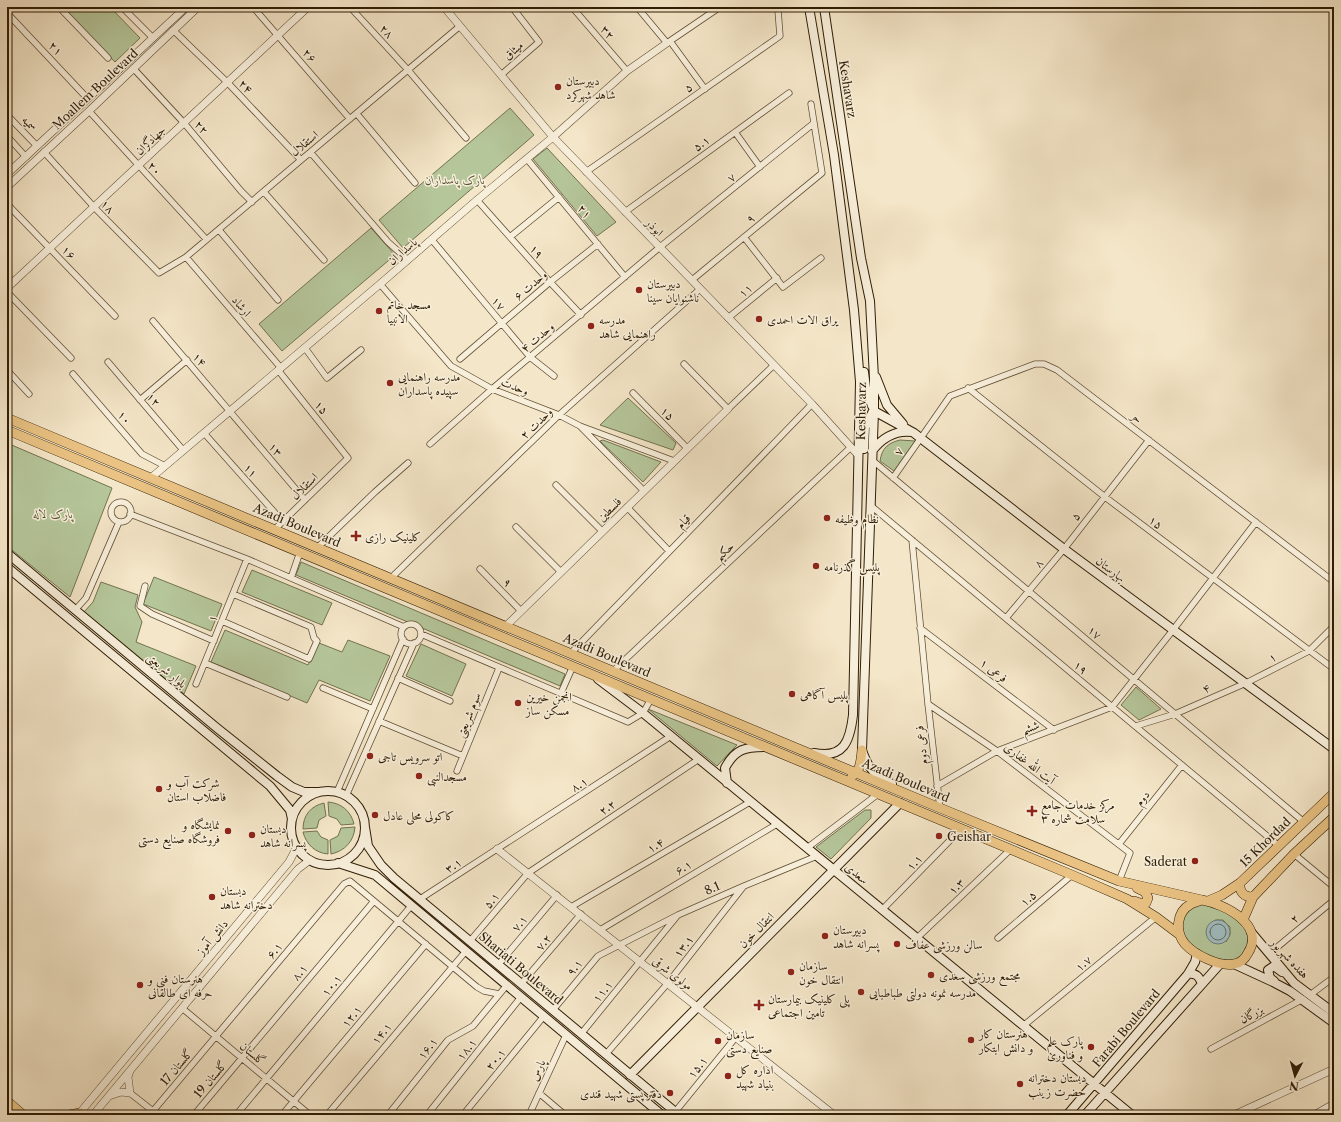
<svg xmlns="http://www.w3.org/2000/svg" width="1341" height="1122" viewBox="0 0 1341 1122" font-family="'Libre Caslon Text',Amiri,serif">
<rect width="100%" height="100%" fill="#f4e6c8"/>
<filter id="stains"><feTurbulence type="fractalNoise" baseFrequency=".005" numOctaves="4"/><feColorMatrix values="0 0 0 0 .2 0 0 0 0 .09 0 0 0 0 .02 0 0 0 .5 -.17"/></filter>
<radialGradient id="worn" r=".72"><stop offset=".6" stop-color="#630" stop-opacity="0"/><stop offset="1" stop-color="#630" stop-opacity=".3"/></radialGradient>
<path fill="#b5c69a" stroke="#727250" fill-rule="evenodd" d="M 62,7 L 110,7 L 140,38 L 115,62 Z
M 510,108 L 534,135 L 403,248 L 379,220 Z
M 547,148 L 616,222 L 597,236 L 533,159 Z
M 371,228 L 395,255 L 282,351 L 259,324 Z
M 628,398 L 676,443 L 673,450 L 600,425 Z
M 603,440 L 661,462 L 643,482 L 600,441 Z
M 900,440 L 915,441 L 894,471 L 880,461 C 882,448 888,443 900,440 Z
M 7,443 L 112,488 L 70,597 L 7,546 Z
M 301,562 L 565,674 L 560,686 L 296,575 Z
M 252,570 L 332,603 L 322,625 L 242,592 Z
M 154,577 L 222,604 L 211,631 L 143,604 Z
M 101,582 L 138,595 L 135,607 L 142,622 L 136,642 L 196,666 L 184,694 L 84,612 L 93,602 Z
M 225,630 L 308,665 L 319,643 L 342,652 L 348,640 L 390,656 L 370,701 L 319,680 L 307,703 L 211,662 Z
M 421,644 L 466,664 L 452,696 L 406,676 Z
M 1136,687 L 1161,709 L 1139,720 L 1121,705 Z
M 648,709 L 737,745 L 717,766 Z
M 328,802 C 341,803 351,811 354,824 L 341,825 L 337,819 L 329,816 Z
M 324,803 L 326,816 L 319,820 L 317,828 L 303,829 C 303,815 311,806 324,803 Z
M 865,810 L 871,810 L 871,818 L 831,859 L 816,847 Z
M 355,827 C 354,841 345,851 331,854 L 330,840 L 338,836 L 341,828 Z
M 317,831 L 321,837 L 328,840 L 328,854 C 315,853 306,844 303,832 Z
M 1199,902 L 1229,912 L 1248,931 L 1248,948 L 1236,962 L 1208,957 L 1184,939 C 1181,917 1179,915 1199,902 ZM 1215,920 L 1223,920 L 1230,927 L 1230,935 L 1226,942 Z"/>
<path fill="#a0bdc0" stroke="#737d75" d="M1206 932a12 12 0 1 1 24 0a12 12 0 1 1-24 0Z"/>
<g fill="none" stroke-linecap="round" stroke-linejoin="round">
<path stroke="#686d62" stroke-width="1" d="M1210 932a8 8 0 1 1 16 0a8 8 0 1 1-16 0Z"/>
<defs>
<path id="minor" d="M 59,7 L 108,58
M 122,7 L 153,38
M 253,7 L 350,119
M 350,7 L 408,70 L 466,138
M 572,7 L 627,71
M 637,7 L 667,43 L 720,7
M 7,13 L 88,99
M 173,30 L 227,82 L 301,160
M 670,41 L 705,89
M 133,68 L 184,123 L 241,191 L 252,202
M 501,75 L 539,42 L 512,7
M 89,111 L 206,239
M 357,114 L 415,183
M 7,115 L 37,146
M 735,132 L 760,167
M 7,136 L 26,157
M 44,152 L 94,207 L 159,273 L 186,257 L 460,26
M 311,153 L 388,242 L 408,260
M 527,159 L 625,277
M 586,172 L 780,36 L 778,10
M 264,192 L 324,260
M 477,200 L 550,282 L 581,315
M 7,204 L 115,316
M 625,212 L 789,93
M 219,230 L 278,300
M 510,237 L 559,197
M 744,237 L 783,287 L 821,258
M 432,240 L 530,357 L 554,376
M 186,257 L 281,368
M 692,280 L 822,173 L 811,104
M 380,284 L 451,366 L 492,389 L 559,415 L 580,426 L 674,461
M 7,292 L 71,358
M 728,318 L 777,278
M 153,321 L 305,500
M 305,348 L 327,378 L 361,350
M 460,359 L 550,282 L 598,244
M 108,362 L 183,450
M 684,364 L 728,409 L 774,365
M 7,370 L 29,394
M 73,374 L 142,454 L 165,466
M 968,388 L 1105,497 L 1334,669
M 633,393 L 687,448
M 140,400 L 187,360
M 581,427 L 644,491
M 204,433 L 283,522
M 430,444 L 492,389 L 660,247 L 814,123
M 872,460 L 1304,822
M 893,478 L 950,396 L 1035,364 L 1044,364 L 1057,370 L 1334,582
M 556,485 L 602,531
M111 512a10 10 0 1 1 20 0a10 10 0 1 1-20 0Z
M 870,505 L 1279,846
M 627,507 L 669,551
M 130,514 L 247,559 L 404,627
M 516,527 L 561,572
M 275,529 L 348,458 L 278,370
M 912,540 L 928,704 L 940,808
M 318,547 L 375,492 L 408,463
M 480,569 L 521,611
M 291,578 L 300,552
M 391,578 L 559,415 L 700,289
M 145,586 L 140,606 L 152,614 L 214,641
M 76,609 L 86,598 L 119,522
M 1006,618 L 1064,549 L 1149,440
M 222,621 L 309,659 L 317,641 L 314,638 L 311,627 L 233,594
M401 634a10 10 0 1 1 20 0a10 10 0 1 1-20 0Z
M 920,628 L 1054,730
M 421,634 L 628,722 L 643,713 L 651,699
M 571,653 L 812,404
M 205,663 L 287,697
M 613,671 L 851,447
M 398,678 L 450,701
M 196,684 L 247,559
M 323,688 L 373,709
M 561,693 L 573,666
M 928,704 L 997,751 L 1130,853 L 1119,881
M 379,721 L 463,756
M 1136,726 L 1175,714 L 1246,683 L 1309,651 L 1334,626
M 457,771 L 499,668
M 937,786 L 997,751 L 1112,707 L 1173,630 L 1256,522
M 337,792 L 403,639
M 346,796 L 414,643
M 1119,844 L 1182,765
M 807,848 L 878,794
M 1294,854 L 1334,887
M 420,899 L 671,736
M 571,907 L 750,802
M 882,910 L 961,829
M 600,930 L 777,824
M 917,938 L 1011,849
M 998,938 L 1072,875
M 470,941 L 528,873 L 699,759
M 1269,954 L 1334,900
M 498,965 L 557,895
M 521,984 L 581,914
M 1310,995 L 1334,977
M 182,1008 L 310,1115
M 553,1010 L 598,956 L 678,915 L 744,886 L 817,856
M 1023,1026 L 1156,917
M 581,1034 L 677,916
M 1211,1049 L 1303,999
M 606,1054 L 668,983 L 743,887
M 130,1093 L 158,1115
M 539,1093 L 565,1115
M 153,1111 L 344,884 L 350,881 L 477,987 L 484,991 L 499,994
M 675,1112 L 736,1037
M 194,1115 L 374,901
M 236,1115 L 411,906
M 282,1115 L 426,944
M 327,1115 L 466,951
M 388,1115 L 448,1040 L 473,1026 L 507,985
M 427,1115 L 521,997
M 463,1115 L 544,1016
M 529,1115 L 566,1035
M 1313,1115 L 1334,1103"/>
<path id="tertiary" d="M 444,7 L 553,137 L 812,404 L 858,455
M 7,12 L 12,7
M 7,174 L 186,7
M 7,187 L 89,111 L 198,7
M 7,288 L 308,7
M 152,477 L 380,284 L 477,200 L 553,137 L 627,71 L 667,43
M 506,626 L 728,409
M 497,849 L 834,1115
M 109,1096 L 121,1092 L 130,1093 L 128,1077 L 130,1071
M 78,1115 L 289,862 L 297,847
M 93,1115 L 298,869 L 310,860
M 1234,1115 L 1334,1069"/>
<path id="secondary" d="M 809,7 L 834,155 L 854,310 L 860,382 L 853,715 C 850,741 844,759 814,753
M 824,7 L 861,258 L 870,301 L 874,378 L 874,411 L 862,750 C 868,769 875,775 892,784
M 864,372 L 866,388 L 872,406
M 876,377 L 887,405 L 903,424
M 874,411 L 914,433 L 1064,549 L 1334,749
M 864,449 L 865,427 L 873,411
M 872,451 C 882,438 895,430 912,432
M 7,553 L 217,728 L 277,776 L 292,787 L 304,792 L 318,792
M 7,567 L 270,786 L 290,810 L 292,819
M 598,679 L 643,713 L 1132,1115
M 727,783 L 725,768 C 735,749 745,747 765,747
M291 828a37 37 0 1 1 74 0a37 37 0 1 1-74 0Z
M 365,827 L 368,846 L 381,865 L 394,878 L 679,1115
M 338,863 L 375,875 L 662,1115
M 1251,932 L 1294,983 L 1334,1013
M 1234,964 L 1273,982 L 1290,991 L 1334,1023
M 1188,974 C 1196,973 1199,976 1202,984
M 1274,981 L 1270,978 L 1268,970 L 1274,966 L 1282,972
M 630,1075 L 900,803
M 1067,1115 L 1188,974 L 1195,962 L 1197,954
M 1085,1115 L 1220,964"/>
<path id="primary" d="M 7,418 L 940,808 L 1119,881 L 1202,900
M 7,430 L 1072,875 L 1127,899 L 1156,917 L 1180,935
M 852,776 C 861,771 861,759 862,750
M 1240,883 C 1239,892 1244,897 1253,897
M 1202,900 C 1225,904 1266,925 1248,953 C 1245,959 1241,963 1234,964 C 1219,967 1195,955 1185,944 C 1175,932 1176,912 1191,904 C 1194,902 1199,901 1202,900 Z
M 1134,901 L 1140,903 L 1146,903 L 1148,898 L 1145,892 L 1137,888
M 1208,901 L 1222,895 L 1240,883 L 1334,793
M 1243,920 L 1253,897 L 1294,854 L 1334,817
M 7,1101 L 23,1115
M 69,1115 L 80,1113"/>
</defs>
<use href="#minor" stroke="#604f36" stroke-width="7"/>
<use href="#tertiary" stroke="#604f36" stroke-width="8"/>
<use href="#secondary" stroke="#2f1d05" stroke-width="10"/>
<use href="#primary" stroke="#2f1d05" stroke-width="10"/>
<use href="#minor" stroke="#f8efdb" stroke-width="5.5"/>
<use href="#tertiary" stroke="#f8efdb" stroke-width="7"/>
<use href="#secondary" stroke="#f8efdb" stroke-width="8"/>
<use href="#primary" stroke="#eac384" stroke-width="9"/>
</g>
<g fill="#8f2418" stroke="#f8efdb" stroke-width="1.5">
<circle cx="558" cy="87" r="4"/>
<circle cx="639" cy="290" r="4"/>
<circle cx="379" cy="311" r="4"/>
<circle cx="759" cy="319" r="4"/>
<circle cx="591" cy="326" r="4"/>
<circle cx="390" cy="383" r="4"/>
<circle cx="827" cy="518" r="4"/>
<path d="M354 530h4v4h4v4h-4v4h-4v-4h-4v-4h4z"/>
<circle cx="816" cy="566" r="4"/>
<circle cx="792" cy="694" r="4"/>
<circle cx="518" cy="703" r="4"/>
<circle cx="370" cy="756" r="4"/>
<circle cx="419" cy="776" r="4"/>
<circle cx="159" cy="789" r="4"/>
<path d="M1030 805h4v4h4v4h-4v4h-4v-4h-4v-4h4z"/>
<circle cx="375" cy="815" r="4"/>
<circle cx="228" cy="831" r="4"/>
<circle cx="252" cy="835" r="4"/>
<circle cx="939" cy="836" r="4"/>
<circle cx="1195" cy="861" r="4"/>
<circle cx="212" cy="897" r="4"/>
<circle cx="825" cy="936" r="4"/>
<circle cx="897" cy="944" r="4"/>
<circle cx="791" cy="972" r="4"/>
<circle cx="931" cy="975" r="4"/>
<circle cx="140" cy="985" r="4"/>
<circle cx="861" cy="992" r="4"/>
<path d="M757 999h4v4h4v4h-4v4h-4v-4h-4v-4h4z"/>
<circle cx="971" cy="1040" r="4"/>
<circle cx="718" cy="1041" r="4"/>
<circle cx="1091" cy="1047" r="4"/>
<circle cx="728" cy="1076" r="4"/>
<circle cx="1020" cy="1084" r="4"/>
<circle cx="670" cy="1093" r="4"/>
</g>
<g text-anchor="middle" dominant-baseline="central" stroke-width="3" stroke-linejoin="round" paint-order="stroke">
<g font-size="12" fill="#2f1d05" stroke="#f8efdb">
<text transform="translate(387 31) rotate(47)">۲۸</text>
<text transform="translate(608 32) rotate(50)">۳۲</text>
<text transform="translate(56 48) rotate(46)">۲۱</text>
<text transform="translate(513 50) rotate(-41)">میثاق</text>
<text transform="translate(310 55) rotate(49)">۲۶</text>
<text transform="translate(246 86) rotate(47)">۲۴</text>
<text transform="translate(688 87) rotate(-35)">۵</text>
<text transform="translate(95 89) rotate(-43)">Moallem Boulevard</text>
<text transform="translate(848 89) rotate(81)">Keshavarz</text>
<text transform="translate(30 123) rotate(46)">سمیه</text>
<text transform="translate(202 127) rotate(51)">۲۲</text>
<text transform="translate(150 140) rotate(-43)">جهادگران</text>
<text transform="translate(304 143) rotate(-39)">استقلال</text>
<text transform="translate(701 143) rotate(-36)">۵.۱</text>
<text transform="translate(155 168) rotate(47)">۲۰</text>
<text transform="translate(731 177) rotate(-39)">۷</text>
<text transform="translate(108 206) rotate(46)">۱۸</text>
<text transform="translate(585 211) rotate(50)">۲۱</text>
<text transform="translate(750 218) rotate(-40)">۹</text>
<text transform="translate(655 227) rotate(46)">ابوذر</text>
<text transform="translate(402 251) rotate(-41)">پاسداران</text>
<text transform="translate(537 251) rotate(49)">۱۹</text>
<text transform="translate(69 252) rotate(46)">۱۶</text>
<text transform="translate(530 285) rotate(-40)">وحدت ۶</text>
<text transform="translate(745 290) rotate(-39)">۱۱</text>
<text transform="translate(499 303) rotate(50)">۱۷</text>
<text transform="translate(242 306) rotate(50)">ارشاد</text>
<text transform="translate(537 337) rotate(-40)">وحدت ۴</text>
<text transform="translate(200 359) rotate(49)">۱۴</text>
<text transform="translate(515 386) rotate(21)">وحدت</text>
<text transform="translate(154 399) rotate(50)">۱۲</text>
<text transform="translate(322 407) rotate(51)">۱۵</text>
<text transform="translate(861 411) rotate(-89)">Keshavarz</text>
<text transform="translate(668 413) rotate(45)">۱۵</text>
<text transform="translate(125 417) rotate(49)">۱۰</text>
<text transform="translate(1137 417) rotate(37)">حر</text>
<text transform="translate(536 423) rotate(-44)">وحدت ۲</text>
<text transform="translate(276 449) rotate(50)">۱۳</text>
<text transform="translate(898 451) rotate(-55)">۷</text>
<text transform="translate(251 470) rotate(49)">۱۱</text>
<text transform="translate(304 486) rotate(-44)">استقلال</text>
<text transform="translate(609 509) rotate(-44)">فلسطین</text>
<text transform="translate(1075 516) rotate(-52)">۵</text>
<text transform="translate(683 521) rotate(-46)">قیام</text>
<text transform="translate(1156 522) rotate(37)">۱۵</text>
<text transform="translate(297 525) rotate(23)">Azadi Boulevard</text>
<text transform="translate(724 551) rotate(-43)">حکیم</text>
<text transform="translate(1038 563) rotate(-51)">۸</text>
<text transform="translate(1111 569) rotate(37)">بهارستان</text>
<text transform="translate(508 582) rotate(45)">۹</text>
<text transform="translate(212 618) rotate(-68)">۱</text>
<text transform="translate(1095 632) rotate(40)">۱۷</text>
<text transform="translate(607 655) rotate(23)">Azadi Boulevard</text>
<text transform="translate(1272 657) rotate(-27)">۱</text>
<text transform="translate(1081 667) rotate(40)">۱۹</text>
<text transform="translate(167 670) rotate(40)">بلوار شریعتی</text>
<text transform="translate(994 670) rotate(37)">فرعی ۱</text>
<text transform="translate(1206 688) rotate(-24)">۴</text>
<text transform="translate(468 715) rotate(-68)">سوم شریعتی</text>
<text transform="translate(1030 727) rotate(-21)">ششم</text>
<text transform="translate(921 745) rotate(-97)">فرعی دوم</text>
<text transform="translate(1030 763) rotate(37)">آیت الله غفاری</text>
<text transform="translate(906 780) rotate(23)">Azadi Boulevard</text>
<text transform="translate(579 784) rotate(-32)">۸.۱</text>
<text transform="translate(1142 798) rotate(-52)">دوم</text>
<text transform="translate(607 807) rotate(-34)">۲.۲</text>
<text transform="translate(1265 842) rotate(-44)">15 Khordad</text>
<text transform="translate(655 845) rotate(-31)">۱.۴</text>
<text transform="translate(914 862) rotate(-46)">۱.۱</text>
<text transform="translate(453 865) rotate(-33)">۳.۱</text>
<text transform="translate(683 867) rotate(-31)">۶.۱</text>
<text transform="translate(857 873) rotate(39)">سعدی</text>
<text transform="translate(956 886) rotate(-44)">۱.۳</text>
<text transform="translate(712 888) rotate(-24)">8.1</text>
<text transform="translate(1028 898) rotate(-40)">۱.۵</text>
<text transform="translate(491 900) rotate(-50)">۵.۱</text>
<text transform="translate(1294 918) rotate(-40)">۲</text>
<text transform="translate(519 923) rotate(-50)">۷.۱</text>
<text transform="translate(756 930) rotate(-45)">انتقال خون</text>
<text transform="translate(212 937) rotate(-50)">دانش آموز</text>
<text transform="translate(543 942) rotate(-50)">۷.۲</text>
<text transform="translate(683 946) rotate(-52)">۱۳.۱</text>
<text transform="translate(274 950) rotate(-50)">۶.۱</text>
<text transform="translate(1290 958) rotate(47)">هفده شهریور</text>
<text transform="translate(1083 963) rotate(-39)">۱.۷</text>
<text transform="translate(574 967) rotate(-50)">۹.۱</text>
<text transform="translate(521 968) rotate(40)">Shariati Boulevard</text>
<text transform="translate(299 972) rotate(-50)">۸.۱</text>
<text transform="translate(673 973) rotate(38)">مولوی شرقی</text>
<text transform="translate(331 985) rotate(-50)">۱۰.۱</text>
<text transform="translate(602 991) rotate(-50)">۱۱.۱</text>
<text transform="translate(1251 1014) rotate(-28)">بزرگان</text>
<text transform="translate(351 1016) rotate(-50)">۱۲.۱</text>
<text transform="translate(1126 1028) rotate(-50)">Farabi Boulevard</text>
<text transform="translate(381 1033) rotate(-50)">۱۴.۱</text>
<text transform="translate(427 1048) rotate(-51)">۱۶.۱</text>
<text transform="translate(466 1049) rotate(-51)">۱۸.۱</text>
<text transform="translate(253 1053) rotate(40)">گلستان</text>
<text transform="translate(495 1059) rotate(-51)">۲۰.۱</text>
<text transform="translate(176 1067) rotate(-50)">گلستان 17</text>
<text transform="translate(697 1067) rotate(-51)">۱۵.۱</text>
<text transform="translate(537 1070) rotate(-65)">پارس</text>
<text transform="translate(210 1079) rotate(-50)">گلستان 19</text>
</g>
<g font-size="12" fill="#2f1d05" stroke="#f8efdb" text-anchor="start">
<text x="566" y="80">دبیرستان‌<tspan x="566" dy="14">شاهد شهرکرد</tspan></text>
<text x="647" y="283">دبیرستان<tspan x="647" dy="14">ناشنوایان سینا</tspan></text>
<text x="387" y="304">مسجد خاتم<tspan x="387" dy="14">الانبیا</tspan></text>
<text x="599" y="319">مدرسه<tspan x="599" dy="14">راهنمایی شاهد</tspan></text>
<text x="767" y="319">یراق الات احمدی</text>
<text x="398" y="376">مدرسه راهنمایی<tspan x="398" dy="14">سپیده پاسداران</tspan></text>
<text x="835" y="518">نظام وظیفه</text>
<text x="365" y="536">کلینیک رازی</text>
<text x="824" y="566">پلیس گذرنامه</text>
<text x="800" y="694">پلیس آگاهی</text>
<text x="526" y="696">انجمن خیرین<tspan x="526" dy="14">مسکن ساز</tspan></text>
<text x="378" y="756">اتو سرویس تاجی</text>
<text x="427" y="776">مسجدالنبی</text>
<text x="167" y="782">شرکت آب و<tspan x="167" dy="14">فاضلاب استان</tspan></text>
<text x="1041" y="804">مرکز خدمات جامع<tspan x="1041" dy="14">سلامت شماره ۳</tspan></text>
<text x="383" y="815">کاکولی محلی عادل</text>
<text x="220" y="824" text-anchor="end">نمایشگاه و<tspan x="220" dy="14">فروشگاه صنایع دستی</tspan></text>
<text x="260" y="828">دبستان<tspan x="260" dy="14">پسرانه شاهد</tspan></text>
<text x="947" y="836">Geishar</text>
<text x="1187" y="861" text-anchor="end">Saderat</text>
<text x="220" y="890">دبستان<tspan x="220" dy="14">دخترانه شاهد</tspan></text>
<text x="833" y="929">دبیرستان<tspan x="833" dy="14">پسرانه شاهد</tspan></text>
<text x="905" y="944">سالن ورزشی عفاف</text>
<text x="799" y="965">سازمان<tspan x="799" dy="14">انتقال خون</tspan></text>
<text x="939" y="975">مجتمع ورزشی سعدی</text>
<text x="148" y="978">هنرستان فنی و<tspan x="148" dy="14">حرفه ای طالقانی</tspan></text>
<text x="869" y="992">مدرسه نمونه دولتی طباطبایی</text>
<text x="768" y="998">پلی کلینیک بیمارستان<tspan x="768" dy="14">تامین اجتماعی</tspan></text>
<text x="979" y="1033">هنرستان کار<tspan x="979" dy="14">و دانش ابتکار</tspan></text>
<text x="726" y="1034">سازمان<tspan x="726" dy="14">صنایع دستی</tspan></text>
<text x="1083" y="1040" text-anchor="end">پارک علم<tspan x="1083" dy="14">و فناوری</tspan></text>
<text x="736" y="1069">اداره کل<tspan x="736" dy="14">بنیاد شهید</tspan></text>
<text x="1028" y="1077">دبستان دخترانه<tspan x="1028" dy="14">حضرت زینب</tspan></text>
<text x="662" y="1093" text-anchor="end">دفتر پستی شهید قندی</text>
</g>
<g font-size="12" font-style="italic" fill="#575032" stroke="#f8efdb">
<text x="455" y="179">پارک پاسداران</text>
<text x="53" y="513">پارک لاله</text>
</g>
</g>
<rect width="1341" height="1122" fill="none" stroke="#f4e6c8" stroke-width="24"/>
<rect x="8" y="8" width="1325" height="1106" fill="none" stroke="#2f1d05" stroke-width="2"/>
<rect x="12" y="12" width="1317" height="1098" fill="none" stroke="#2f1d05"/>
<g transform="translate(1295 1076) rotate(186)" stroke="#f8efdb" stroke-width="3" paint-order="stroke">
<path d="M0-3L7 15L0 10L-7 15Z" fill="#2f1d05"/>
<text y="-6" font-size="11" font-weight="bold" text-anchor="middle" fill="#2f1d05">N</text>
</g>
<rect width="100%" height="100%" filter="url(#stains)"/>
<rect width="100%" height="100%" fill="url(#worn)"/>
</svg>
